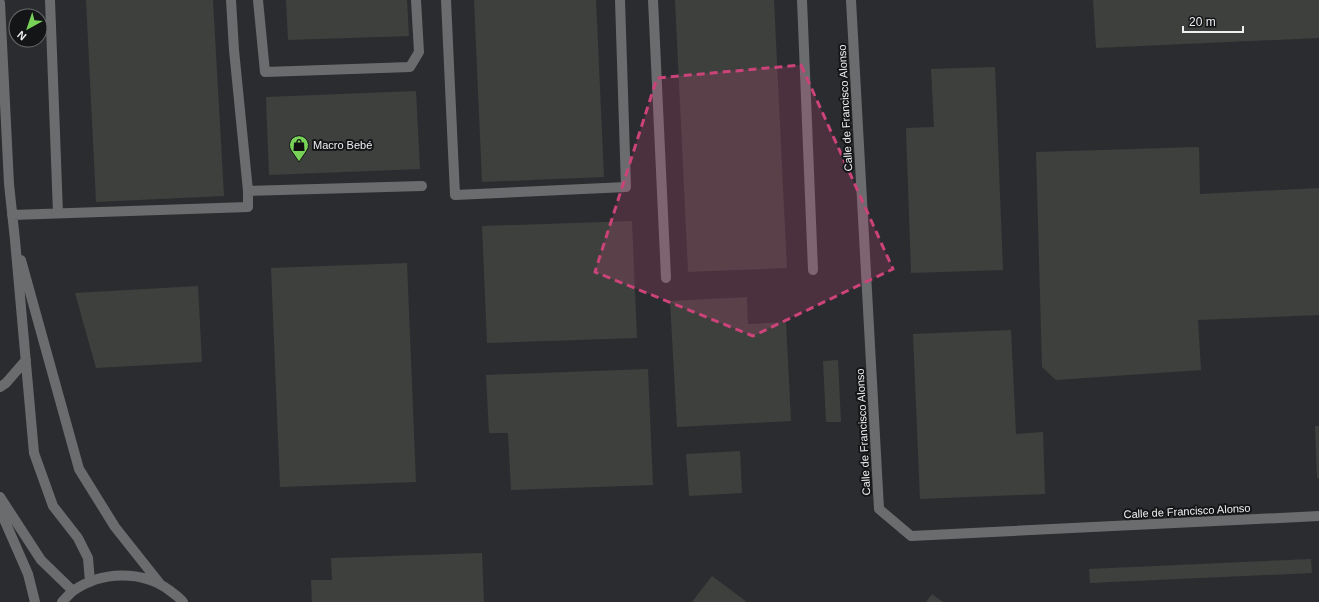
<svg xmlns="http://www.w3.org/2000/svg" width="1319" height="602" viewBox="0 0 1319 602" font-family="Helvetica,sans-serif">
<rect width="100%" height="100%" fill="#2b2c2f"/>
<path fill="#3e403d" d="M 86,0 L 213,0 L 224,196 L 96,202 Z
M 286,0 L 407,0 L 409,36 L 288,40 Z
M 474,0 L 596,0 L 604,177 L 482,182 Z
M 675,0 L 774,0 L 787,268 L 688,272 Z
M 1093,0 L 1319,0 L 1319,38 L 1096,48 Z
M 995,67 L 1003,270 L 911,273 L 906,128 L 934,127 L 931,69 Z
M 416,91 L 420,169 L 269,175 L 266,97 Z
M 1199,147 L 1200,194 L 1319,188 L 1319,315 L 1198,320 L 1201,370 L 1056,380 L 1042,367 L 1036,152 Z
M 632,221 L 637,338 L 487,343 L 482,226 Z
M 407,263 L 416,482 L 280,487 L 271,268 Z
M 198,286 L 202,362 L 96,368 L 75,293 Z
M 747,297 L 748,324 L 786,322 L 791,421 L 677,427 L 670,301 Z
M 1011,330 L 1016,434 L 1043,432 L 1045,494 L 920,499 L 913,334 Z
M 838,360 L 841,422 L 826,422 L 823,361 Z
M 648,369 L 653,485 L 511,490 L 508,433 L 489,433 L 486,375 Z
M 1315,426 L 1319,426 L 1319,478 L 1317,478 Z
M 740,451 L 742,493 L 689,496 L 686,454 Z
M 482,553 L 484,602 L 312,602 L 311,580 L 332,580 L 331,558 Z
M 1311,559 L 1312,573 L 1090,583 L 1089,569 Z
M 712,576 L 747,602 L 692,602 Z
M 932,594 L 943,602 L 926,602 Z"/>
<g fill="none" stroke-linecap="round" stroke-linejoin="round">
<path stroke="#6b6c6e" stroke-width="10" d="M 50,0 L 58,213
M 258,0 L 265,72 L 410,67 L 419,52 L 416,0
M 446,0 L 455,195 L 626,187 L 620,0
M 653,0 L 666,278
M 802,0 L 813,270
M 851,0 L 879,509 L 911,536 L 1319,516
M 0,3 L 9,184 L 15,240 L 34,453 L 53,506 L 78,538 L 88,558 L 90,582
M 248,191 L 422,186
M 12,215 L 248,207 L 248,191 L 234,50 L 231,0
M 21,260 L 79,469 L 115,527 L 161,585
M 0,387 L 6,383 L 26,360
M 0,497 L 41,560 L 73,591
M 0,510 L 28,574 L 35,602
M 62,602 C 66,598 69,594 73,591 C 101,571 142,570 169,590 C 174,594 179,597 183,602"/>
</g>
<path fill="#cb4379" fill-opacity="0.2" stroke="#cb4379" stroke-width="3" stroke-dasharray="8 5" stroke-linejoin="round" d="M 801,65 L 893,269 L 753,336 L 595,272 L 657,78 Z"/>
<defs>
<symbol id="shop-pin" viewBox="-11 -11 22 30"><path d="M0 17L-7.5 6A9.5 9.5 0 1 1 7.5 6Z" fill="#78d258" stroke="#141516"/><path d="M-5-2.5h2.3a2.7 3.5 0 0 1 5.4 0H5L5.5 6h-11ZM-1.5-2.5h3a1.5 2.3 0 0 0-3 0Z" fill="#111"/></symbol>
</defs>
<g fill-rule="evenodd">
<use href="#shop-pin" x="288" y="134" width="22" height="30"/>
</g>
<g text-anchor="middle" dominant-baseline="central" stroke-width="4" stroke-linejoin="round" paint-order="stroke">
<g font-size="11" fill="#eeeff1" stroke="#141516">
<text transform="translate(845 108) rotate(-93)">Calle de Francisco Alonso</text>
<text transform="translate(863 432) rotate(-93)">Calle de Francisco Alonso</text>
<text transform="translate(1187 511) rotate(-3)">Calle de Francisco Alonso</text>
</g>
<g font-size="11" fill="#eeeff1" stroke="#141516" text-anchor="start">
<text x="313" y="145">Macro Bebé</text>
</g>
</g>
<g transform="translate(28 28) rotate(220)"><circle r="19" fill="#141516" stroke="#6b6c6e"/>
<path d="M0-3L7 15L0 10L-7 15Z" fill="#78d258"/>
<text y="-6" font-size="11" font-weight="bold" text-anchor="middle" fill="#eeeff1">N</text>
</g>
<path d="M1183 26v6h60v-6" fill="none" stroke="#eeeff1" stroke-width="2"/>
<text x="1189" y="26" font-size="12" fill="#eeeff1" stroke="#141516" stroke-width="3" paint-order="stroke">20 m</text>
</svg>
